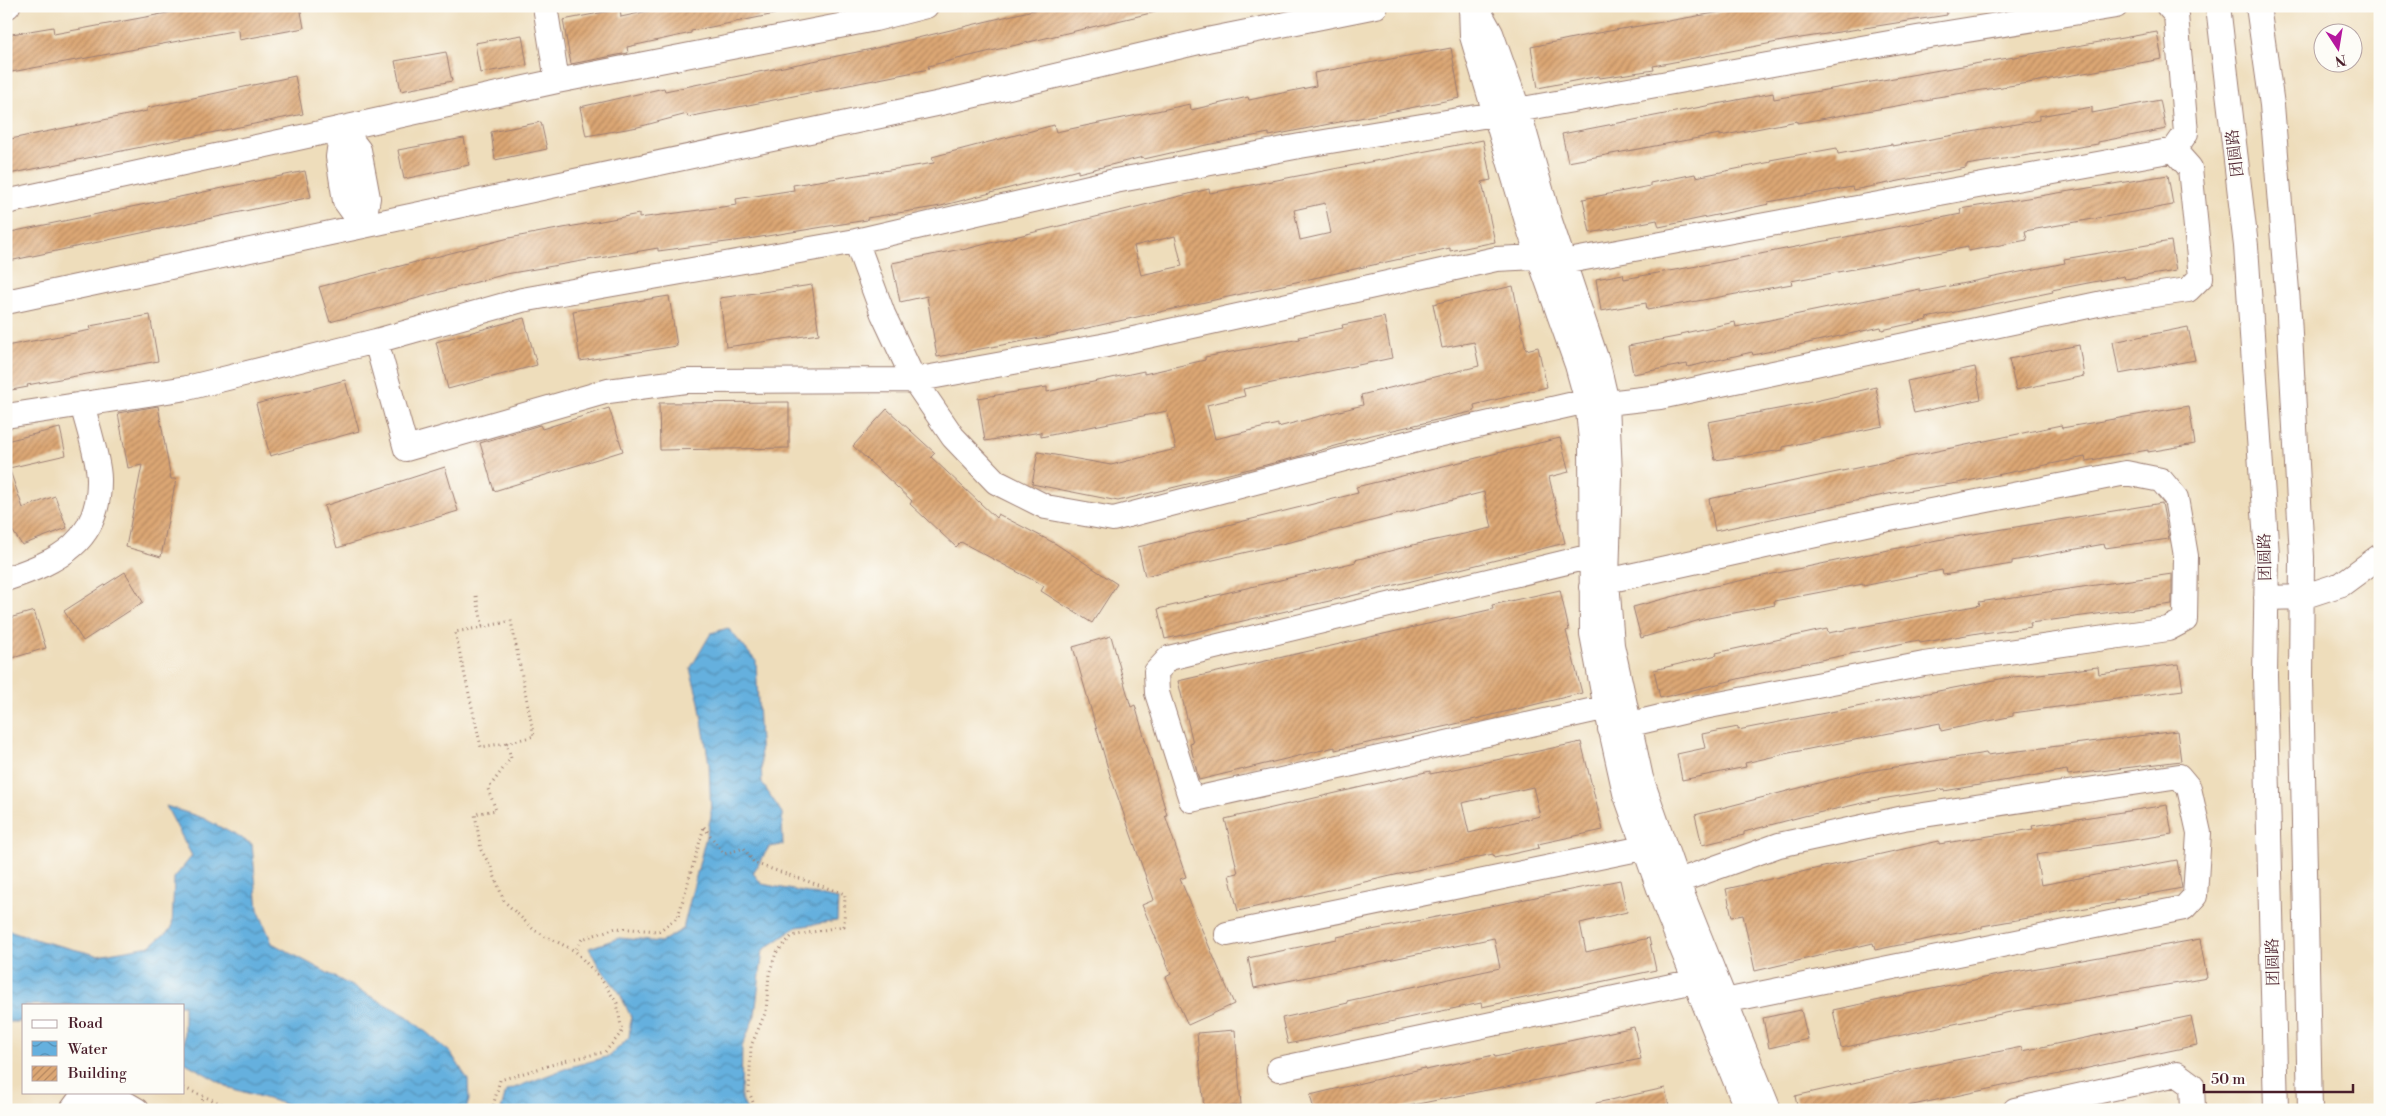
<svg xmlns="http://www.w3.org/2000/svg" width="2386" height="1116" viewBox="0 0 2386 1116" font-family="'Libre Bodoni','Noto Serif SC',serif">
<defs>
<pattern id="water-waves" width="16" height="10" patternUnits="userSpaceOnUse" patternTransform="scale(1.25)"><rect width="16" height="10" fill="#65b0de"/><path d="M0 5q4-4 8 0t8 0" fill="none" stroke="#558fb4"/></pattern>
<pattern id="building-hatch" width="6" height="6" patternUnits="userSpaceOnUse" patternTransform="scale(1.25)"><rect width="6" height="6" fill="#dca774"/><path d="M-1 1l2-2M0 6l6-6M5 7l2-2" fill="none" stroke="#b4875f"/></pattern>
</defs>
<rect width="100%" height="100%" fill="#fdfcf7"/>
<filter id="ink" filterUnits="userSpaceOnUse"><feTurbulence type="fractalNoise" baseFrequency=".02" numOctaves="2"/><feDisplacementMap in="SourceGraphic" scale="10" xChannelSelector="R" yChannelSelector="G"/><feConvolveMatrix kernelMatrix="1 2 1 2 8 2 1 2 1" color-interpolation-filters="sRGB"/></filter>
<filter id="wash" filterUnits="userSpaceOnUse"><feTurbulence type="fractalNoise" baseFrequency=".0096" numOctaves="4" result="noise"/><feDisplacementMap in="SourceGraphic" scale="20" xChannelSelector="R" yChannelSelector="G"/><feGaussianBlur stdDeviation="1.12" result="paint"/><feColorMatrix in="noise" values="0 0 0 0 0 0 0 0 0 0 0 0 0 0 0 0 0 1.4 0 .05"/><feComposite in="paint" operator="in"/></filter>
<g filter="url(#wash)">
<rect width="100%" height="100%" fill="#edb"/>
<path fill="url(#water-waves)" stroke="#586884" d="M 728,628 L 756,661 L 762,783 L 782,813 L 783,845 L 769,847 L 753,873 L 762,884 L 838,899 L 837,921 L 797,927 L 763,950 L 755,1015 L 742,1047 L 741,1098 L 747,1110 L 501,1110 L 506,1091 L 570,1067 L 610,1056 L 629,1037 L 631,1017 L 619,992 L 598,965 L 589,948 L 619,938 L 661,942 L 683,929 L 711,816 L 709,764 L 699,702 L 690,669 L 711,633 Z
M 166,806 L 203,818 L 252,844 L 258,909 L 272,943 L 407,1016 L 451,1053 L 468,1080 L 469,1100 L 466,1110 L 305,1110 L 230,1088 L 184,1062 L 184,1005 L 24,1005 L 24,1022 L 6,1022 L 6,929 L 41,941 L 97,955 L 150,946 L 172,928 L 174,878 L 192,856 Z"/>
<g id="blocks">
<path fill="url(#building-hatch)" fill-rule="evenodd" d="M 205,6 L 300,6 L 304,28 L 239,40 L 238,30 L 6,73 L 6,35 L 53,27 L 54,34 Z
M 671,6 L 774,6 L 775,14 L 691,31 L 691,33 L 627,47 L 628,53 L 571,64 L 563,20 L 620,9 L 621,17 Z
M 1050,6 L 1154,6 L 1155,12 L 928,66 L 929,69 L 894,76 L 688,117 L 687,114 L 638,127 L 586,136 L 580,107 L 664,88 L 665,91 L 872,49 Z
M 1756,6 L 1946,6 L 1947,15 L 1788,40 L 1653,66 L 1654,70 L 1600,78 L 1599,76 L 1538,88 L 1531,47 L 1592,34 Z
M 2157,32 L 2162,59 L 2028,83 L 1931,98 L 1931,100 L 1797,123 L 1797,121 L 1720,136 L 1720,134 L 1568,162 L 1562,134 L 1773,93 L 1774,99 Z
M 522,35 L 527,65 L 480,73 L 475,43 Z
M 1451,48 L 1460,98 L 1269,136 L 1269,133 L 1206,145 L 1144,159 L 1143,157 L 1078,173 L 1078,170 L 941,206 L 867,218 L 867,220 L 742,240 L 658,251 L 658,248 L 506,274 L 330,322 L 319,287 L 509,238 L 639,214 L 639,218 L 737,205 L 736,199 L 794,190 L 793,185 L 934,163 L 932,157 L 1054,125 L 1056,132 L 1190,104 L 1191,110 L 1248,97 L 1249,100 L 1316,86 L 1314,73 Z
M 446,52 L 452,81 L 401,91 L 395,61 Z
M 295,76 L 303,114 L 9,174 L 6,140 L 147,111 L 147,108 Z
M 2160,100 L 2166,129 L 2098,142 L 2098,144 L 1966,165 L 1966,168 L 1853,190 L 1852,187 L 1768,202 L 1769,204 L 1659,227 L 1657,220 L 1590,233 L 1583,199 L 1650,186 L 1650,183 L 1695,174 L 1696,177 L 1771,162 L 1770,160 L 1837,148 L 1838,154 L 1892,144 L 1892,146 L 2039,120 L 2039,116 L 2092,107 L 2092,113 Z
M 541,122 L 547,149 L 495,160 L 491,132 Z
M 464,138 L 469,165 L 404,179 L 398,150 Z
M 1483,140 L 1491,180 L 1482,182 L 1495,242 L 1450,251 L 1450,248 L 1051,336 L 937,357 L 927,296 L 900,302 L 892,263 L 961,249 L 962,250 L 1209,189 L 1210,193 ZM 1325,203 L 1331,233 L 1300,240 L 1294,210 ZM 1175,236 L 1182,266 L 1141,275 L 1134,246 Z
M 305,171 L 311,197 L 9,261 L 6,233 Z
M 2168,175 L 2173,205 L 2025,231 L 2027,240 L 1968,251 L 1968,247 L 1791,281 L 1792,284 L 1647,310 L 1646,303 L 1601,311 L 1596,279 L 1623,274 L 1624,279 L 1720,262 L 1961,214 L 1960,209 Z
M 2171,241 L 2176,271 L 2125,279 L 2124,276 L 2052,290 L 2053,292 L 1926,318 L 1927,320 L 1882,330 L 1881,327 L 1753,355 L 1752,352 L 1688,367 L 1687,364 L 1633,374 L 1628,346 L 1681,336 L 1680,334 L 1735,322 L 1736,327 L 1920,289 L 1920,292 L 2065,263 L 2064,259 Z
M 812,285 L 819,334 L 726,347 L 720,298 Z
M 1513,286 L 1526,350 L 1538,347 L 1547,387 L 1474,405 L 1475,411 L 1346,441 L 1346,443 L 1286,460 L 1118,501 L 1032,484 L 1038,452 L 1111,465 L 1176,449 L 1167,411 L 1041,437 L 1041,432 L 985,441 L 978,398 L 1047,387 L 1047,392 L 1144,371 L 1144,374 L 1205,360 L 1205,357 L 1300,339 L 1299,337 L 1343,328 L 1342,325 L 1384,317 L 1392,358 L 1243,389 L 1245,396 L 1207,405 L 1215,439 L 1278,424 L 1278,427 L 1363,405 L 1361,395 L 1479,366 L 1474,342 L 1442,348 L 1433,304 Z
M 669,296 L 677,346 L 580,361 L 573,311 Z
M 150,315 L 158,361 L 27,385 L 28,387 L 6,391 L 6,346 L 91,330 L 90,326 Z
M 524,318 L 537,365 L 448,389 L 436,342 Z
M 2188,327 L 2195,360 L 2119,374 L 2113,342 Z
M 2079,345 L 2084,376 L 2016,390 L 2009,359 Z
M 1975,367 L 1981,399 L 1914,413 L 1907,381 Z
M 345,380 L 359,431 L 270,456 L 256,404 Z
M 1876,387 L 1883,426 L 1783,447 L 1783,450 L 1715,460 L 1708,422 L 1794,406 Z
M 789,402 L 789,448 L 660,450 L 659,403 Z
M 158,406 L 171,479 L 176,479 L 161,557 L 126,547 L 142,465 L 128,468 L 118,413 Z
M 2189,406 L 2195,444 L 2148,452 L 2148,450 L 2086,461 L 2085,457 L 1958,483 L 1893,493 L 1715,531 L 1709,499 L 2061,425 L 2062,428 Z
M 609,408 L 623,451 L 494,491 L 480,443 L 540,425 L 542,429 Z
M 887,409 L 935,453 L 931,457 L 996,518 L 998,514 L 1056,544 L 1117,584 L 1092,623 L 1041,591 L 1044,586 L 961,542 L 956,547 L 910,504 L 912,501 L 853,446 Z
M 60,428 L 66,455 L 9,468 L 23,508 L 55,496 L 67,528 L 22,545 L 6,521 L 6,441 Z
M 1560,438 L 1569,472 L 1549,477 L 1565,543 L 1351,596 L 1165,639 L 1158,609 L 1356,562 L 1355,560 L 1417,544 L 1492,528 L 1484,492 L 1294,541 L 1145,576 L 1138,547 L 1358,493 L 1356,487 Z
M 445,467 L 458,511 L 337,548 L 324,506 Z
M 2162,503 L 2169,539 L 2105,548 L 2104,544 L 2012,561 L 2012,564 L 1943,575 L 1942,570 L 1863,586 L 1863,584 L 1774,601 L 1775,605 L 1703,619 L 1641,638 L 1633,607 L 1705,588 L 1937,540 Z
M 125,572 L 143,602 L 83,641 L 64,611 Z
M 2172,574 L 2172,604 L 2030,623 L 2031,627 L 1984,634 L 1984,632 L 1920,643 L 1919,640 L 1791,666 L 1660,698 L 1654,670 L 1717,655 L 1716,653 L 1827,629 L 1828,633 L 1980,605 L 1979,602 Z
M 1560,590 L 1569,630 L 1566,631 L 1582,693 L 1447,726 L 1335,750 L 1335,747 L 1199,780 L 1190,744 L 1193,743 L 1178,681 L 1493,609 L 1492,605 Z
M 34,611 L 46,648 L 6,660 L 6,619 Z
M 1111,636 L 1131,707 L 1135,705 L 1167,815 L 1165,815 L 1186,877 L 1180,879 L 1234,1004 L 1188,1025 L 1166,977 L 1171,974 L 1142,905 L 1154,900 L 1109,772 L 1073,647 Z
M 2179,664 L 2183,690 L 2013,713 L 2013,716 L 1941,731 L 1940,723 L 1789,753 L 1745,763 L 1746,767 L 1682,780 L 1677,754 L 1705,748 L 1702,734 L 1738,727 L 1738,730 L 2005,678 L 2098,667 L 2099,674 Z
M 2177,731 L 2181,761 L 2068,775 L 2067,770 L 1944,791 L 1944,789 L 1881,799 L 1804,816 L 1744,832 L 1744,835 L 1702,845 L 1695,815 L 1857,773 L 1986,753 L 1987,755 Z
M 1581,742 L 1603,830 L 1538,844 L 1539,848 L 1494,858 L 1493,854 L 1430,867 L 1238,911 L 1229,875 L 1238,873 L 1225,819 L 1430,771 L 1430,774 ZM 1533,787 L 1540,816 L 1469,833 L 1462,803 Z
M 2167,805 L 2172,834 L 2036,855 L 2041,885 L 2177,860 L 2182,888 L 2115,901 L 2115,903 L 1982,926 L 1982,928 L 1875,950 L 1873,943 L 1755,971 L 1743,915 L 1732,917 L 1726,889 L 1939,841 L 1939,844 L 2033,829 L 2032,826 Z
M 1620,880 L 1627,912 L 1580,923 L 1586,952 L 1649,938 L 1656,970 L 1482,1007 L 1481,1003 L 1417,1016 L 1288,1044 L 1282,1018 L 1348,1003 L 1347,1001 L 1500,968 L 1494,938 L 1254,988 L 1248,958 L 1337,939 L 1337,937 Z
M 2200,939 L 2207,978 L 2015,1011 L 1841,1048 L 1833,1010 L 1993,976 Z
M 1801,1010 L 1808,1039 L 1769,1048 L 1763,1018 Z
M 2191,1016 L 2197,1045 L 1889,1110 L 1798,1110 L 1795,1096 L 1951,1061 L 2022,1047 L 2022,1051 Z
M 1634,1027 L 1641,1059 L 1388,1110 L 1314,1110 L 1310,1095 L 1425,1068 L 1426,1070 L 1494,1055 L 1495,1057 Z
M 1235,1030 L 1241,1105 L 1204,1109 L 1197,1033 Z
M 1665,1088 L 1670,1110 L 1597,1110 L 1596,1103 Z"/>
</g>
</g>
<g filter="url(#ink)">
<use href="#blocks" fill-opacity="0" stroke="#9c7e73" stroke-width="1"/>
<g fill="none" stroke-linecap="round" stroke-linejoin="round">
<defs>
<path id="minor" d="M 545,6 L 557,81
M 1471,6 L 1472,36 L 1531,235 L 1577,365 L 1587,401 L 1591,440 L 1592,634 L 1606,708 L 1625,793 L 1668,914 L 1747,1110
M 1476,6 L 1491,33 L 1518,109 L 1550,221 L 1598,364 L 1607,403 L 1610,475 L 1607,581 L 1612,645 L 1641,778 L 1677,881 L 1769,1110
M 2168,6 L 2176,15 L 2186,133 L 2174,150
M 2218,6 L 2246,246 L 2267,556 L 2265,675 L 2276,1110
M 2258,6 L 2272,105 L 2289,316 L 2302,557 L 2301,679 L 2310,1110
M 6,7 L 8,6
M 342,128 L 359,150 L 368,198 L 363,226 L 345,201 L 338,157 Z
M 6,202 L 557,81 L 875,19 L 926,6
M 6,302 L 941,103 L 1207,40 L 1376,6
M 376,341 L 406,449 L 608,391 L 686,381 L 914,380 L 953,437 L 996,482 L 1046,507 L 1113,519 L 1429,437 L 1587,401 L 1607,403 L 1660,397 L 2112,301 L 2188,290 L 2201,277 L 2190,168 L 2174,150 L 1563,262 L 1539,257 L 1496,259 L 1102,346 L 914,380 L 883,314 L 856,241
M 6,416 L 187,388 L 376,341 L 522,300 L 856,241 L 1115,181 L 1300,146 L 1495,114 L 1917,38 L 2116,6
M 1604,553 L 1169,658 L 1156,672 L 1157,693 L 1191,800 L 1621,704
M 6,579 C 59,561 100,542 99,479 C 99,460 87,424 82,404
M 1591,587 L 1607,581 L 1879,521 L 2126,473 L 2161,480 L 2176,498 L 2186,556 L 2185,620 L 2168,629 L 1924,664 L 1699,708 L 1610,729
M 2266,598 L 2302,597 L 2342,584 L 2380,556
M 1659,888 L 1779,845 L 1904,818 L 2179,776 L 2189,788 L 2199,833 L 2195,896 L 2184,908 L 1705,1005
M 1227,934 L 1643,848 L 1656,842
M 1279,1069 L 1695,981 L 1710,975
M 72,1110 L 80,1099 L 108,1093 L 137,1110
M 2015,1110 L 2177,1074 L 2192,1085 L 2193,1110"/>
</defs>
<use href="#minor" stroke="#9c7e73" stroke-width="26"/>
<path stroke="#9c7e73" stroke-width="3" stroke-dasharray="1 4" stroke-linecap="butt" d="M 476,596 L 483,627 L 511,621 L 534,736 L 507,743 L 511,758 L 488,789 L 496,810 L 475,814 L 481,850 L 491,867 L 504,901 L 534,930 L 575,951
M 483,627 L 455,632 L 481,747 L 507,743
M 704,827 L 724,854 L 744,848 L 754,863 L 845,894 L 844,926 L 792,936 L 776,953 L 769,974 L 766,1011 L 751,1046 L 749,1092 L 756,1110
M 184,1088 L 236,1110
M 201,1110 L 203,1097
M 492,1110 L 500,1080 L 568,1060 L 605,1052 L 622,1032 L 617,1003 L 601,979 L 575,951 L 582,939 L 616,928 L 659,931 L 678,917 L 704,827"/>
<use href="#minor" stroke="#fff" stroke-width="24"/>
</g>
</g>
<g text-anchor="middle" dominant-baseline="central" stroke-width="4" stroke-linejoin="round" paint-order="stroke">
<g font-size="16" fill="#4a1f2b" stroke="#fdfcf7">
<text transform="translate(2235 153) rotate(-97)">团圆路</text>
<text transform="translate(2265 557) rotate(-91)">团圆路</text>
<text transform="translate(2273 962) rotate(-91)">团圆路</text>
</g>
</g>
<rect width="2386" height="1116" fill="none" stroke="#fdfcf7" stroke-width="25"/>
<rect x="22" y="1004" width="162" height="90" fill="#fdfcf7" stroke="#b5a4a5"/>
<rect x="32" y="1020" width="25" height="8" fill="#ffffff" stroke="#b5a4a5"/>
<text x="68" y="1028" font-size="15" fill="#4a1f2b">Road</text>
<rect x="32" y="1041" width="25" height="15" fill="url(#water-waves)" stroke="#b5a4a5"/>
<text x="68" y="1054" font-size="15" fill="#4a1f2b">Water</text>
<rect x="32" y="1066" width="25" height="15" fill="url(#building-hatch)" stroke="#b5a4a5"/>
<text x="68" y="1078" font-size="15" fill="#4a1f2b">Building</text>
<g transform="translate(2338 48) rotate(168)"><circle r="24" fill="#fdfcf7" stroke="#b5a4a5"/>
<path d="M0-4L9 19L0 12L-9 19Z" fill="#b5179e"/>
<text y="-8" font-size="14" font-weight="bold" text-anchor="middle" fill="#4a1f2b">N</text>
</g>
<path d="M2204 1084v8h149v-8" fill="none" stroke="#4a1f2b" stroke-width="2.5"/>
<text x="2211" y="1084" font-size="15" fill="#4a1f2b" stroke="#fdfcf7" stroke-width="4" paint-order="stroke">50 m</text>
</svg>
